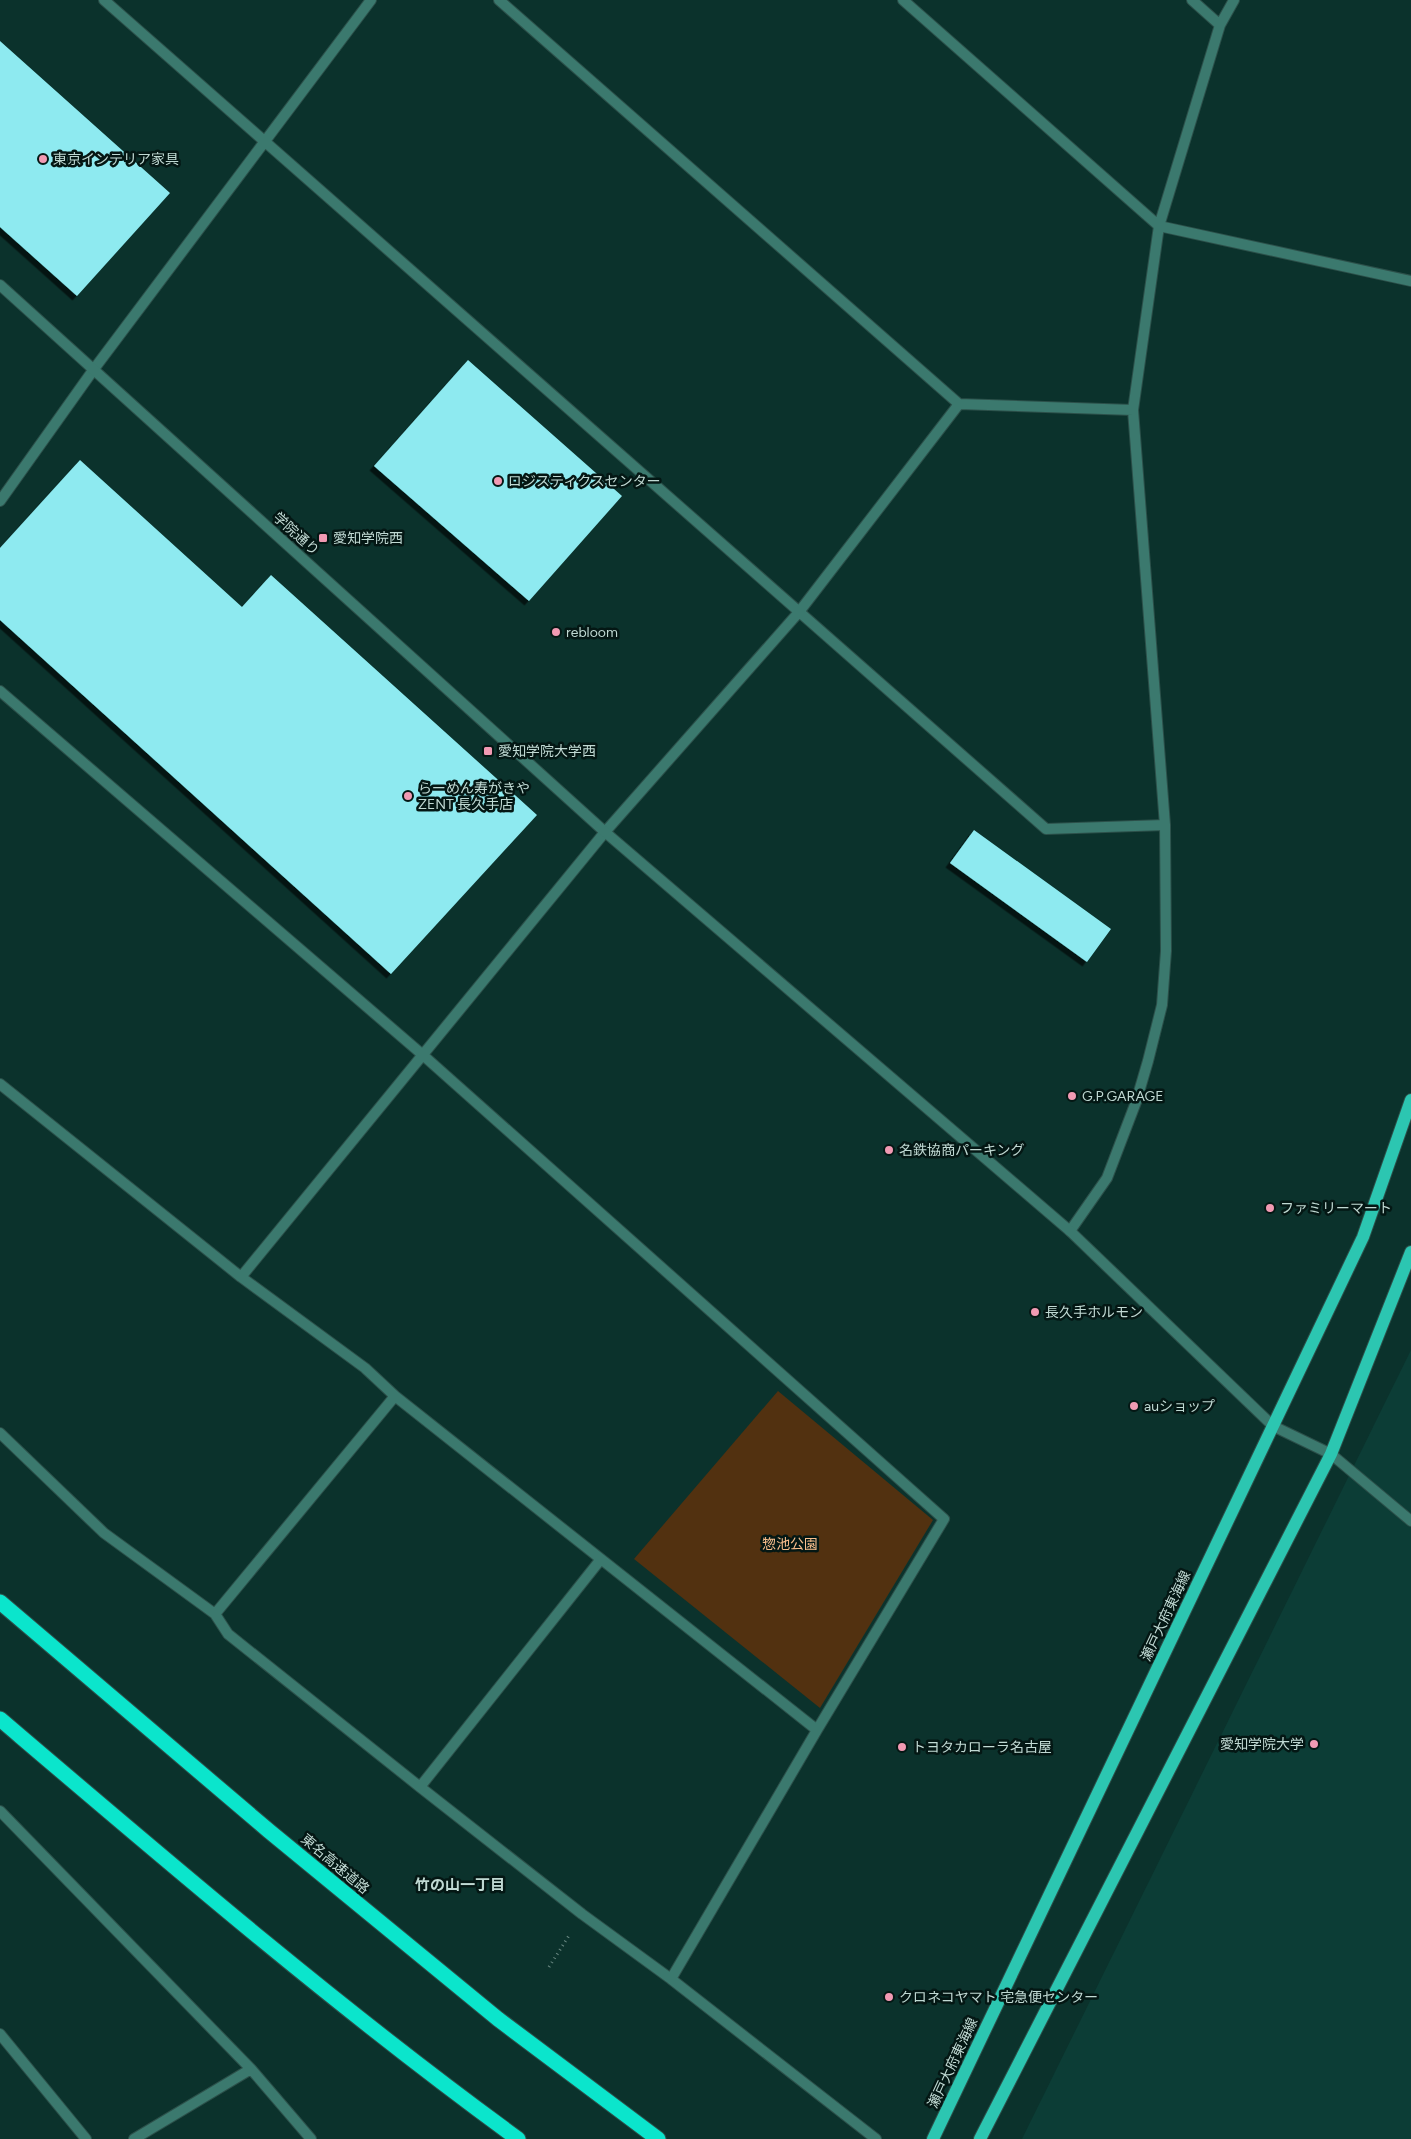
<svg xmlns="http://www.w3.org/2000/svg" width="1411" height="2139" viewBox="0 0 1411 2139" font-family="Figtree,'Noto Sans JP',sans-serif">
<defs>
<filter id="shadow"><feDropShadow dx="-4.5" dy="4.5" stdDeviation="0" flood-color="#0009"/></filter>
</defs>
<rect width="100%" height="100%" fill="#0b322c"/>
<path fill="#0c3d36" d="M 1411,1350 L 1411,2139 L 1022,2139 Z"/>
<path fill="#523110" d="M 778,1391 L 933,1520 L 820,1708 L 634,1559 Z"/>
<path fill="#8eeaf0" filter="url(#shadow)" d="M 0,41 L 170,193 L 77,296 L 0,227 Z
M 468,360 L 622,496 L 529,601 L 374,466 Z
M 80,460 L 242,607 L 271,575 L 537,815 L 391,974 L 0,620 L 0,548 Z
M 974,830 L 1111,929 L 1087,962 L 950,863 Z"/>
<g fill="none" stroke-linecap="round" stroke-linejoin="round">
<defs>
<path id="service" d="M 1331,1454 L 1411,1521"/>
<path id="minor" d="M 104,0 L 1046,829 L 1165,825
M 499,0 L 959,404 L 1133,410
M 903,0 L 1159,226 L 1411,281
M 1192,0 L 1220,25
M 0,501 L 94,369 L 371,0
M 0,691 L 424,1056 L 944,1519 L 817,1730 L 671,1979
M 0,1084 L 241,1277 L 365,1368 L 395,1396 L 817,1730
M 1070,1231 L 1107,1178 L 1136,1102 L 1148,1061 L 1162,1005 L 1166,951 L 1165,825 L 1133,410 L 1159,226 L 1220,25 L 1234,0
M 241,1277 L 605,832 L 799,612 L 959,404
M 0,1433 L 104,1533 L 215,1614 L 228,1634 L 420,1787 L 582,1914 L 671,1979 L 876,2139
M 215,1614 L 395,1396
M 420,1787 L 601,1559
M 0,1811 L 251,2069 L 311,2139
M 0,2034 L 86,2139
M 134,2139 L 251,2069"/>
<path id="tertiary" d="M 0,285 L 605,832 L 1070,1231 L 1273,1426 L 1331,1454"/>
<path id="primary" d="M 933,2139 L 1363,1237 L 1411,1100
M 980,2139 L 1331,1454 L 1411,1252"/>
<path id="motorway" d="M 0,1602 L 269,1831 L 498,2019 L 658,2139
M 0,1719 C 169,1863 338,2008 518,2139"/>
</defs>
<use href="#service" stroke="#2c504a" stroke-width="12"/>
<use href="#minor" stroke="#2c504a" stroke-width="12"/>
<use href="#tertiary" stroke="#2c504a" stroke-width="12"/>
<use href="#primary" stroke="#2c504a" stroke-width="14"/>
<use href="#motorway" stroke="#2c504a" stroke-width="17"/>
<path stroke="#6a8983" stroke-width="3" stroke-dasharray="1 4" stroke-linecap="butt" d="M 549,1967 L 570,1934"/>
<use href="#service" stroke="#3b796e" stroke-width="10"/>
<use href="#minor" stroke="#3b796e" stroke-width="10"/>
<use href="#tertiary" stroke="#3b796e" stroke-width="10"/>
<use href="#primary" stroke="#2cc6b1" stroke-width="12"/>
<use href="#motorway" stroke="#0be5cc" stroke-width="15"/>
</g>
<g fill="#f19ab3" stroke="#041714" stroke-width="2">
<circle cx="43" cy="159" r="5"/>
<circle cx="498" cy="481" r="5"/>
<rect x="318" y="533" width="10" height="10" rx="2.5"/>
<circle cx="556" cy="632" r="5"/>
<rect x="483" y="746" width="10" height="10" rx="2.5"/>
<circle cx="408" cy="796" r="5"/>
<circle cx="1072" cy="1096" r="5"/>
<circle cx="889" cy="1150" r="5"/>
<circle cx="1270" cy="1208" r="5"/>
<circle cx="1035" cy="1312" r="5"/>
<circle cx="1134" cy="1406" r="5"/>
<circle cx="1314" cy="1744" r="5"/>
<circle cx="902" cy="1747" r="5"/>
<circle cx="889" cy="1997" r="5"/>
</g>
<g text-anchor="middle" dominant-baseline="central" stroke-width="5" stroke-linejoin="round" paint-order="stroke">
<g font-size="14" fill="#c0d9d3" stroke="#041714" text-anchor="start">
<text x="53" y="159">東京インテリア家具</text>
<text x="508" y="481">ロジスティクスセンター</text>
<text x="333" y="538">愛知学院西</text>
<text x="566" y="632">rebloom</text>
<text x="498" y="751">愛知学院大学西</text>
<text x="418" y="788">らーめん寿がきや<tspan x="418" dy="16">ZENT 長久手店</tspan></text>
<text x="1082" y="1096">G.P.GARAGE</text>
<text x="899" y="1150">名鉄協商パーキング</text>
<text x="1280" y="1208">ファミリーマート</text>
<text x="1045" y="1312">長久手ホルモン</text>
<text x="1144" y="1406">auショップ</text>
<text x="1304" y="1744" text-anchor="end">愛知学院大学</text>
<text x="912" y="1747">トヨタカローラ名古屋</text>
<text x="899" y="1997">クロネコヤマト 宅急便センター</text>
</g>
<g font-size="14" fill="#c0d9d3" stroke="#041714">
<text transform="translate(296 534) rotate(42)">学院通り</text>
<text transform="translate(1166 1616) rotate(-65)">瀬戸大府東海線</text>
<text transform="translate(335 1864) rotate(40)">東名高速道路</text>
<text transform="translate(953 2063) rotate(-65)">瀬戸大府東海線</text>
</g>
<g font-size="14" fill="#fabf8d" stroke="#041714">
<text x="790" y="1544">惣池公園</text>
</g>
<g font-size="15" font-weight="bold" fill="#c0d9d3" stroke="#041714">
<text x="460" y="1885">竹の山一丁目</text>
</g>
</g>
</svg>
